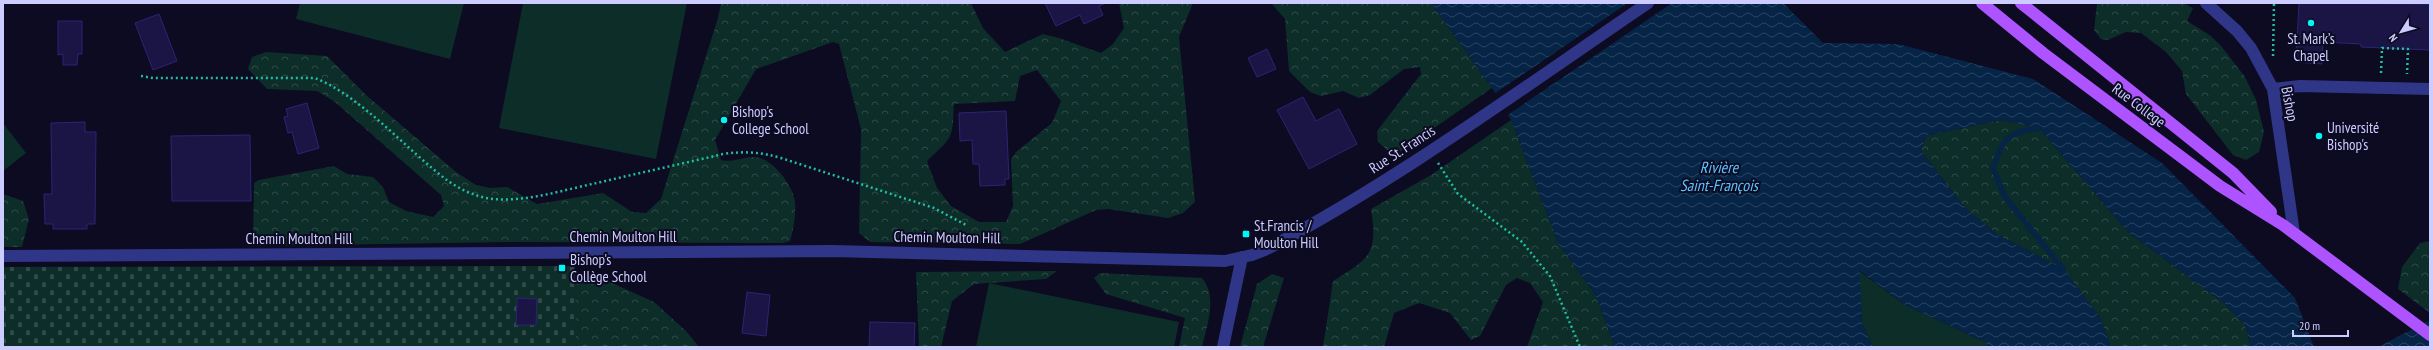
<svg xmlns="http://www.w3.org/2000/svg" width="2433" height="350" viewBox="0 0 2433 350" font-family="'PT Sans Narrow',sans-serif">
<defs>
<pattern id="forest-crowns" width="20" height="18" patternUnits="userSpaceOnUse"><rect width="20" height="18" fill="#0d2d28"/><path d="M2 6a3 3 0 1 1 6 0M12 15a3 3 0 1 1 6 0" fill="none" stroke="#2f4a48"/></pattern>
<pattern id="cemetery-stones" width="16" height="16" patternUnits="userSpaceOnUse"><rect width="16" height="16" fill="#0d2d28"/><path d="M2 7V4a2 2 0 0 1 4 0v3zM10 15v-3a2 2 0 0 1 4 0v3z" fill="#2f4a48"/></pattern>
<pattern id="water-waves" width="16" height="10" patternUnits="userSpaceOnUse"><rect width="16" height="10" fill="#062446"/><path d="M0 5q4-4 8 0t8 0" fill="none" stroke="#294362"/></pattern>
</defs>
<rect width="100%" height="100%" fill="#0c0b22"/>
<path fill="#0d2d28" d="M 300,3 L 464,3 L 450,59 L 296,19 Z
M 523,3 L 687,3 L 656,159 L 499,128 Z
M 3,123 L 26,153 L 3,171 Z
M 1859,271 L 1905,305 L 1985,342 L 1990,347 L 1873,347 L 1862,323 Z
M 989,283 L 1179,322 L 1174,347 L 976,347 Z"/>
<path fill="url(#forest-crowns)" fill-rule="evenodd" d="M 721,3 L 971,3 L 983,28 L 1005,52 L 1043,34 L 1059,38 L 1101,53 L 1113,44 L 1124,28 L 1119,3 L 1193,3 L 1179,37 L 1195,202 L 1183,213 L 1168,218 L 1108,209 L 1096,210 L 1020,244 L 870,242 L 859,233 L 861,129 L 839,44 L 833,42 L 756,69 L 715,140 L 721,160 C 732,163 742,157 754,157 C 772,157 793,185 795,202 C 796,216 794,227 790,241 L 783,243 L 515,242 L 255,246 L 253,243 L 254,183 L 259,180 L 334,166 L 347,174 L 373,177 L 383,187 L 389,202 L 406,211 L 433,217 L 444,206 L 441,195 L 335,102 L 317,91 L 267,89 L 248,69 L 252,57 L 266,52 L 327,56 L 366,95 L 456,172 L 476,185 L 490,188 L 507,187 L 537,204 L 603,193 L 632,212 L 646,213 L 661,199 L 718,18 ZM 1037,70 L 1061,101 L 1052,123 L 1016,152 L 1011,160 L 1013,206 L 1006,222 L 979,222 L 951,206 L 937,188 L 927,161 C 954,135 952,140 954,104 L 1015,101 L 1020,76 Z
M 1271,3 L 1431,3 L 1492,88 L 1398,153 L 1387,150 L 1378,142 L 1377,131 L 1421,74 L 1420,67 L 1404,69 L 1370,95 L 1359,98 L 1343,91 L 1321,96 L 1310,92 L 1289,71 L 1285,19 Z
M 2097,3 L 2183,3 L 2193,8 L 2187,21 L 2211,36 L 2222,47 L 2245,77 L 2256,100 L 2264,132 L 2259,152 L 2246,160 L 2233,155 L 2186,94 L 2182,71 L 2166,52 L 2141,33 L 2126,32 L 2108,40 L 2101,39 L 2094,30 Z
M 1511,120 L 1558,243 L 1595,294 L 1615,347 L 1527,347 L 1543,302 L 1530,283 L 1517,278 L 1506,285 L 1480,336 L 1471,340 L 1450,313 L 1419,303 L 1394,313 L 1384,347 L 1323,347 L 1333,281 C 1370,258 1378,254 1371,209 L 1431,175 Z
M 2000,120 L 2039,128 L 2128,232 L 2225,304 L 2245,325 L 2251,347 L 2111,347 L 2099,316 L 2063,269 L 1998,235 L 1966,209 L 1921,151 L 1926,136 Z
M 3,194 L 23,201 L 29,219 L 22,247 L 3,247 Z
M 2430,241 L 2430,313 L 2398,289 L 2402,267 L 2420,243 Z
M 1057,271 L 1046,279 L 974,284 L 952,301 L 941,347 L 919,347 L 916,272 Z
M 1100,273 L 1202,278 C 1218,297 1207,325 1202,347 L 1179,347 L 1185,318 L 1106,294 L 1094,278 Z
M 1272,274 L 1284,278 L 1263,347 L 1240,347 L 1257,284 Z
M 557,276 L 610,282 L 654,302 L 686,331 L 699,347 L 563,347 Z"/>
<path fill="url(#cemetery-stones)" d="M 575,266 L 576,347 L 3,347 L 3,267 Z"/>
<path fill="url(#water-waves)" d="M 1431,3 L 1783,3 L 1823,43 L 1898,44 L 2033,79 L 2162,163 L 2295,298 L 2314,347 L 2251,347 L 2245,325 L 2225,304 L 2128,232 L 2039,128 L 2000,120 L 1926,136 L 1921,151 L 1966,209 L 1998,235 L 2063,269 L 2099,316 L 2111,347 L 1990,347 L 1985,342 L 1905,305 L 1860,271 L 1862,323 L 1873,347 L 1615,347 L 1595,294 L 1558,243 L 1511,120 L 1492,88 Z
M 2430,320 L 2430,347 L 2378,347 Z"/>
<path fill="#0c0b22" d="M 1628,3 L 1672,3 L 1506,116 L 1494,94 Z"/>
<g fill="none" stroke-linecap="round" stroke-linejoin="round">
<path stroke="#062446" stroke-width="5.5" d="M 2039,128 C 2007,133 2004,137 1993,168 L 2005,197 L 2063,269"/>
</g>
<path fill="#1a1545" stroke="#2c2474" d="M 1045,3 L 1106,3 L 1099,6 L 1103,15 L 1084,24 L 1080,15 L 1056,26 Z
M 2299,3 L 2430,4 L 2430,50 L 2361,47 L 2361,44 L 2323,42 L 2322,64 L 2296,62 Z
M 159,14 L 177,61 L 153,70 L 135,23 Z
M 58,21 L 82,21 L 82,54 L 78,54 L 77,65 L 63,65 L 63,54 L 58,55 Z
M 1267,49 L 1276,69 L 1257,77 L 1248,58 Z
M 1303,97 L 1316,121 L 1339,109 L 1357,144 L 1309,169 L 1277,110 Z
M 307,103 L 319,148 L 298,154 L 292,132 L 288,133 L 284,117 L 288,116 L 286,109 Z
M 1006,111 L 1009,179 L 1005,179 L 1005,185 L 980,186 L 979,164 L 973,164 L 972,140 L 960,141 L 959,113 Z
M 85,122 L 85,132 L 96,132 L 95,224 L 87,224 L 87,229 L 53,229 L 53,224 L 45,224 L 44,194 L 52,194 L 51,123 Z
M 250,135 L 251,201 L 172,201 L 171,136 Z
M 747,292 L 770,295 L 766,336 L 742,333 Z
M 517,298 L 537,299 L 536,325 L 516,325 Z
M 870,322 L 915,323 L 914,347 L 869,347 Z"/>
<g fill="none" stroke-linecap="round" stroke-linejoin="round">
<path stroke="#20bfa5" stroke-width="2.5" stroke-dasharray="2 3" stroke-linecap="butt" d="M 2273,56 L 2274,3
M 2381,73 L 2382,48 L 2408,49 L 2407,74
M 141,76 L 153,78 L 315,78 C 361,96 407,150 448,181 C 460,189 472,195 486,198 C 522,204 562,190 597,183 C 639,173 681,164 723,154 C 744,151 761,152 781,158 L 934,208 L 968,226
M 1438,163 L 1458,194 L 1522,242 L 1550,276 L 1580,347"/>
<path stroke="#303687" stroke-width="12" d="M 2206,3 L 2237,31 L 2251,48 L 2273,89 L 2294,233
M 2273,89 L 2300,86 L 2430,89
M 3,256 L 833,251 L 1225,261 L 1252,255 L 1265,250 C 1398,180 1524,87 1648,3
M 1223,347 L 1242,257"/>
<path stroke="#ad53ff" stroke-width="12" d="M 1982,3 L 2043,53 L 2220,186 L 2283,225 L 2430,335
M 2021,3 L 2233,173 L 2271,212"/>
</g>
<g fill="#00f7f6" stroke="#0c0b22" stroke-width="1.5">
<circle cx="2311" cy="23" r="4"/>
<circle cx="724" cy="120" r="4"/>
<circle cx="2319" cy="136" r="4"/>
<rect x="1242" y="230" width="8" height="8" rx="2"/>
<rect x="558" y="264" width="8" height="8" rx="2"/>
</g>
<g text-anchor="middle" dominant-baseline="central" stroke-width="4" stroke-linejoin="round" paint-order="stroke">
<g font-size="15" fill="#cdccff" stroke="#0c0b22" text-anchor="start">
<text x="2311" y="38" text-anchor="middle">St. Mark’s<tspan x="2311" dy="17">Chapel</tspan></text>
<text x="732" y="111">Bishop's<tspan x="732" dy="17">College School</tspan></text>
<text x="2327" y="127">Université<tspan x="2327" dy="17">Bishop's</tspan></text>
<text x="1254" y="225">St.Francis /<tspan x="1254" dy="17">Moulton Hill</tspan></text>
<text x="570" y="259">Bishop's<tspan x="570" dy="17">Collège School</tspan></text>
</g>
<g font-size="15" fill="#cdccff" stroke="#0c0b22">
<text transform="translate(2290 104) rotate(79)">Bishop</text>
<text transform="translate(2139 105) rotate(37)">Rue College</text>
<text transform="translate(1402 149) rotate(-33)">Rue St. Francis</text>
<text x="623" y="236">Chemin Moulton Hill</text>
<text transform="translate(947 237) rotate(1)">Chemin Moulton Hill</text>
<text x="299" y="238">Chemin Moulton Hill</text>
</g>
<g font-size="16" font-style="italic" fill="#5ac4ff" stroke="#0c0b22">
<text x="1719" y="167">Rivière<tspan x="1719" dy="18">Saint-François</tspan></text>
</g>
</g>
<rect width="2433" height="350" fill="none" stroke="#cdccff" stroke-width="8"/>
<g transform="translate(2401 32) rotate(233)" stroke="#0c0b22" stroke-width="3" paint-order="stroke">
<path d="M0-3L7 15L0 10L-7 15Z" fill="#cdccff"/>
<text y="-6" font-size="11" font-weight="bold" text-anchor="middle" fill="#cdccff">N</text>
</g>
<path d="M2293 330v6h55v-6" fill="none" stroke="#cdccff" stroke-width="2"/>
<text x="2299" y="330" font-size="12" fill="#cdccff" stroke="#0c0b22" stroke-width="3" paint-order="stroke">20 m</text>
</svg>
